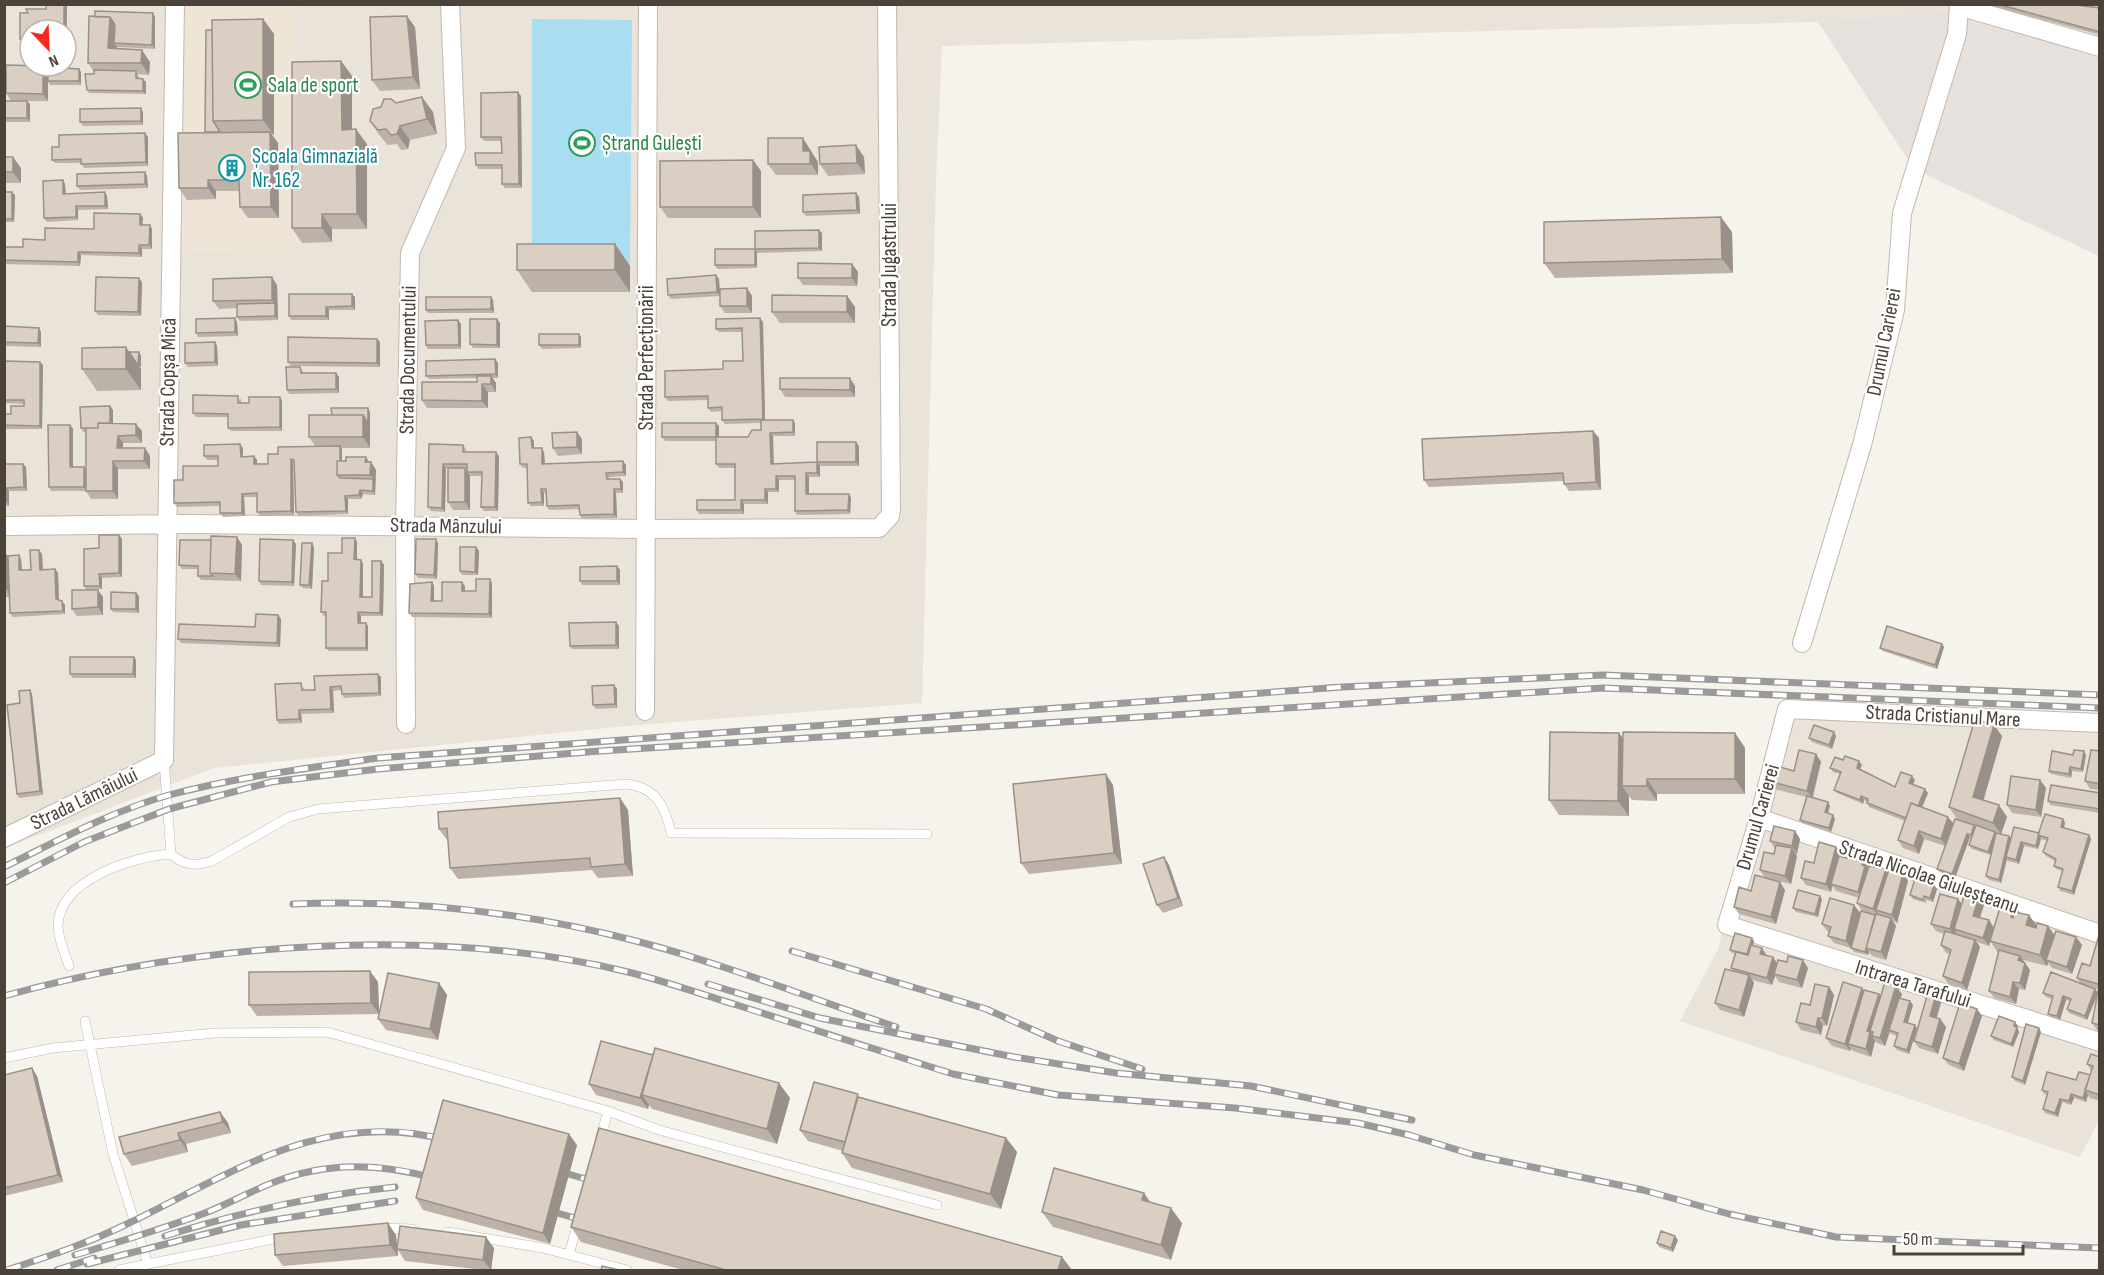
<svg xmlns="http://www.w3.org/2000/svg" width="2104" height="1275" viewBox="0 0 2104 1275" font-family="'Sofia Sans Condensed',sans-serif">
<rect width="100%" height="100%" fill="#f6f2ec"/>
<path fill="#eae3da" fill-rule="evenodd" d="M 5,5 L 2099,5 L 2099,45 L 1993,7 L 1818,22 L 942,46 L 936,182 L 922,703 L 637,725 L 214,768 L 5,848 ZM 30,30 L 66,30 L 66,66 L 30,66 Z
M 1778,705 L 2099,719 L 2100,1118 L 2080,1157 L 1680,1021 L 1718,949 Z"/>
<path fill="#e6e1dd" d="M 1993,7 L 2099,45 L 2099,256 L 1914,169 L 1818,22 Z"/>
<path fill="#efe5d6" d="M 297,5 L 297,255 L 178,251 L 182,6 Z"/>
<path fill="#a9ddf2" d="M 532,19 L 632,20 L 630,266 L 532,266 Z"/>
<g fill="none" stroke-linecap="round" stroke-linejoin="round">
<defs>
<path id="lane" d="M 164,760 L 171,854 C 184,866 196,866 212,861 L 289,817 L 318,809 L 626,784 C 656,787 665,806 671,833 L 927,834
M 69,966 C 65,953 58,939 58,926 C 58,880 134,856 171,854
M 85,1021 L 113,1154 L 148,1264 L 284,1237
M 4,1058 L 53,1048 L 215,1033 L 327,1032 L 608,1111 L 659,1130 L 937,1205
M 600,1140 L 608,1111
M 381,1228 L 412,1229
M 447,1232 L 543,1248 L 627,1270
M 569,1254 L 578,1223
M 119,1270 L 148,1264"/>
<path id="street" d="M 1959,6 L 2100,47
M 4,526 L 189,524 L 645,529 L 879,528 L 890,516 L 891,510 L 887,4
M 1802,643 L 1862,445 L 1895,310 L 1902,213 L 1957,34 L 1959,4
M 645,711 L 648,4
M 2100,723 L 1787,709 L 1759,818 L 1727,925 L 2100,1042
M 406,724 L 405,526 L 410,253 L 456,148 L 450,4
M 1759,818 L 2100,934
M 4,838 L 164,760 L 175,4"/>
</defs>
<use href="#lane" stroke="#c2b8ae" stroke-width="10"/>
<use href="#street" stroke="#c2b8ae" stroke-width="20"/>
<use href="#lane" stroke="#fff" stroke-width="9"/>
<use href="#street" stroke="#fff" stroke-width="18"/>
<defs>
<path id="rail" d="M 4,867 C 57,841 112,811 169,795 C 237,777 308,768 378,758 L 1342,687 L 1603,675 L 2100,695
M 4,883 L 84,842 L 169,809 L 271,782 L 378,769 L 600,751 L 1603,688 L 2100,708
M 293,904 C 409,899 524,912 636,941 C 724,964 810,998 896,1027
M 792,951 L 986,1009 L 1058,1041 L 1142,1069
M 708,984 L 820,1018 L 1014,1057 L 1116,1073 L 1251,1086 L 1412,1120
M 4,996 C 196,943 434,925 628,972 C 665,981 703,995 740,1006 C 811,1029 882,1052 953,1074 L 1058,1095 L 1235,1108 L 1358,1123 L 1409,1135 L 1474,1155 L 1643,1190 L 1729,1214 L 1836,1237 L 2100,1248
M 554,1170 L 600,1183
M 543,1209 L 589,1222
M 165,1236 C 241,1212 316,1195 395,1187
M 75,1255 C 119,1242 162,1229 205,1213 C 228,1204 249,1192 272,1183 C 327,1161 381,1163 437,1179
M 87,1264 L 241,1225 L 395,1201
M 7,1270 C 50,1256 91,1242 131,1222 C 236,1171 327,1107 450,1141
M 57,1270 L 94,1258"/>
</defs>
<use href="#rail" stroke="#9a9a9a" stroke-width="7"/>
<use href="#rail" stroke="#fff" stroke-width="4.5" stroke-dasharray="14" stroke-linecap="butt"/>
</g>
<path fill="#bcb2a9" d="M 46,4 L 66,4 L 67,5 L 66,68 L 81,72 L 81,85 L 50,85 L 48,82 L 48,101 L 27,101 L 30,104 L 30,122 L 4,122 L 4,101 L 11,101 L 6,93 L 43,66 L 48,72 L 66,66 L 30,30 L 30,43 L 23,43 L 20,39 L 28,13 L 46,9 Z
M 1991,4 L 2068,4 L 2100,8 L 2100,35 L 1992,6 Z
M 153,13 L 155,17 L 155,49 L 117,47 L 116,49 L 150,62 L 149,75 L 138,74 L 139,79 L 146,82 L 146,94 L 89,93 L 87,90 L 94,74 L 94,72 L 88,63 L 95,17 Z
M 263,19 L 274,34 L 274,135 L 272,135 L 278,143 L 279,218 L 248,218 L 240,207 L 239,191 L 216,191 L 216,199 L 187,200 L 179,188 L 206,133 L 205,132 L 212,30 Z
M 415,27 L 420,89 L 380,91 L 372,80 Z
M 341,61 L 352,76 L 352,129 L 367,144 L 367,229 L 332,229 L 332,242 L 302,243 L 292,228 Z
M 521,96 L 522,188 L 505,188 L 502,184 L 502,169 L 478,169 L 476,165 L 502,153 L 501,141 L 484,141 L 481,137 Z
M 396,103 L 433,112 L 437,134 L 410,140 L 408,149 L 401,150 L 397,144 L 388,145 L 380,136 L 370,121 Z
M 143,112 L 143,125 L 83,126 L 80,122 Z
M 145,133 L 148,137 L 148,166 L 84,168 L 81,163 L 55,163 L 52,160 L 59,147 Z
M 811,150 L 811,152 L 818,162 L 818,175 L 776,175 L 768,164 Z
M 4,157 L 21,168 L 21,183 L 4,183 Z
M 864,157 L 865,174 L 828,176 L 820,164 Z
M 753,160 L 761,171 L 761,218 L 668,218 L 660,207 Z
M 145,172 L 147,176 L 148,188 L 80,190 L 77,186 Z
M 63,180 L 65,184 L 66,194 L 105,192 L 107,196 L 108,209 L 78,210 L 78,220 L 47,222 L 44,218 Z
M 4,192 L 15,195 L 14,222 L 4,222 Z
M 856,193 L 859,197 L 860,214 L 806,216 L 803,212 Z
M 140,214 L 143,218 L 142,225 L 152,229 L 152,249 L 142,249 L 142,257 L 81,255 L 80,266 L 4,264 L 4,247 L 23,247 L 45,240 L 94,229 Z
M 1732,232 L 1733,273 L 1555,278 L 1544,263 Z
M 822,233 L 822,251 L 757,253 L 757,268 L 717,269 L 715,265 L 755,249 Z
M 615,244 L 630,266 L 630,292 L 532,292 L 517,270 Z
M 852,264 L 858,272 L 857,286 L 803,285 L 798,278 Z
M 716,275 L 719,279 L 720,296 L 671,299 L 668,295 Z
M 142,282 L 141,316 L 98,315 L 95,311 Z
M 277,285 L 278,320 L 240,321 L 237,317 L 237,308 L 219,309 L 213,301 Z
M 747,288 L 752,296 L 752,313 L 725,313 L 720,306 Z
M 847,296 L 855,307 L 855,323 L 780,323 L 772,312 Z
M 355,297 L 355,310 L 329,310 L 329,320 L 291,320 L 289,316 Z
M 491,297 L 493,300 L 494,313 L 428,313 L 426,310 Z
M 235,318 L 237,322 L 238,336 L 198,337 L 196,333 Z
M 763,322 L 765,420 L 793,420 L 795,423 L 795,436 L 773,436 L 773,464 L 817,462 L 859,446 L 859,466 L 820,466 L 820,477 L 809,477 L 809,494 L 849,494 L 851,498 L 850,514 L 797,515 L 795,511 L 795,480 L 779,480 L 779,492 L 768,492 L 768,504 L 744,504 L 744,514 L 699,514 L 697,510 L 735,500 L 735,468 L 719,468 L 716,464 L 716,441 L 665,441 L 662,437 L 719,426 L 719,437 L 748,437 L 761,430 L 761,423 L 725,424 L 722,420 L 722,411 L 711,412 L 708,408 L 708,400 L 668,401 L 665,397 L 723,369 L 743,361 L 743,332 L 719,332 L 716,329 Z
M 500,323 L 500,348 L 473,348 L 470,344 Z
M 461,324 L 461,349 L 428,349 L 426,345 Z
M 4,326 L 39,328 L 41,332 L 41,347 L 4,346 Z
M 579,334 L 581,337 L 581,348 L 542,349 L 539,345 Z
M 377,339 L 380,342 L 380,367 L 290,366 L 288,362 Z
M 215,342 L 217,346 L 218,366 L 188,367 L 185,363 Z
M 129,352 L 139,352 L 141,356 L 141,367 L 140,367 L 141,369 L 141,390 L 97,391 L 82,369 Z
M 4,361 L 43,365 L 42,429 L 4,429 L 4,414 L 11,414 L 24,406 L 24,404 L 4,403 Z
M 498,363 L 498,378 L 492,378 L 496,383 L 496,392 L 488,392 L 488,408 L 427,408 L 422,400 L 477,382 L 477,378 L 429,379 L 426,376 Z
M 300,367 L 303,371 L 303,373 L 336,373 L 339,377 L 339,393 L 289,394 L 287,390 Z
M 855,386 L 855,397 L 785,397 L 780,389 Z
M 280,397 L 282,401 L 282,431 L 231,431 L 228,428 L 228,417 L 196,417 L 193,413 L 241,399 L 241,403 L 249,403 Z
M 110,406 L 113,410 L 113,423 L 142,431 L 142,443 L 123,443 L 123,448 L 150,456 L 150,469 L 118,469 L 118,499 L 91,499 L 86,491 L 51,491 L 49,487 L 70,425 L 73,429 L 73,467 L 86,470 L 86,432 L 83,432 L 81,428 Z
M 370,412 L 370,448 L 342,448 L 342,461 L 371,462 L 376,470 L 375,495 L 363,494 L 361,499 L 348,499 L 348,514 L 298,516 L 296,512 L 294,463 L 293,463 L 294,515 L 260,516 L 257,512 L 257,497 L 244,497 L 245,516 L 223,517 L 220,513 L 220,506 L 177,507 L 174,503 L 183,480 L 218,466 L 218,460 L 207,460 L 204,456 L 243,448 L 243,457 L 254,456 L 257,460 L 257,464 L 268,464 L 278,454 L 315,446 L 309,437 L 332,415 Z
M 1593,431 L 1599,438 L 1601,490 L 1569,491 L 1564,484 L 1563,481 L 1429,487 L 1424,480 Z
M 531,437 L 534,441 L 534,448 L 544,452 L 545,464 L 626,465 L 626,476 L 609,477 L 609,479 L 620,479 L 623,482 L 623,493 L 616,493 L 617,518 L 582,519 L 580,515 L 580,509 L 549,510 L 547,506 L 546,493 L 544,493 L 544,506 L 531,506 L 528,503 L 527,468 L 523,468 L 520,464 Z
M 582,439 L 582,454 L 558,456 L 553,448 Z
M 429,444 L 463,445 L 466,449 L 466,452 L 499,456 L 498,511 L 484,511 L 481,507 L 482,476 L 470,476 L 470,510 L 453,510 L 448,502 L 465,468 L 467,472 L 467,468 L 446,468 L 445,512 L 431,511 L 428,507 Z
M 4,464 L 26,467 L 27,491 L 9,491 L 9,506 L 4,506 Z
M 119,535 L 122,539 L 122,577 L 102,578 L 102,589 L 90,590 L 103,597 L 103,615 L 77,616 L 72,609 L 87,590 L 84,586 L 99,548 Z
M 237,537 L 242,545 L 241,581 L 201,580 L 198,576 L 198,569 L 182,569 L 179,565 L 211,540 Z
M 355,538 L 357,542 L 357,559 L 363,563 L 363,597 L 372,597 L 381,561 L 384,565 L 383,616 L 361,616 L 361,623 L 366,623 L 368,626 L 368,651 L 329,651 L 326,648 L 326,616 L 324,616 L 321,612 L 328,581 L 342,553 Z
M 438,543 L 437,579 L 418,578 L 415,574 Z
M 296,544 L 294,586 L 261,585 L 259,581 Z
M 314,547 L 312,589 L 303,588 L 300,585 Z
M 476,547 L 479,551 L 478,575 L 462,575 L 460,571 Z
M 4,552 L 8,556 L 19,555 L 21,559 L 22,570 L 31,570 L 42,554 L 43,569 L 55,569 L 58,573 L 59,600 L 65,605 L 65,614 L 13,617 L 10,613 L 9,597 L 4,597 Z
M 617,566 L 620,570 L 620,585 L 582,585 L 580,581 Z
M 432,582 L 434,586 L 434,601 L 442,601 L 465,586 L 465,591 L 476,591 L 492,583 L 492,618 L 412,617 L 409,613 Z
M 136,593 L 139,596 L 139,613 L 113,612 L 111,609 Z
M 278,615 L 281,619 L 280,647 L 181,643 L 178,639 L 255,627 Z
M 619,626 L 619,649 L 572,649 L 570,646 Z
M 1942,644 L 1944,647 L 1937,669 L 1883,651 L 1880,648 Z
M 134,657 L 136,660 L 136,678 L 73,678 L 70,674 Z
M 381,677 L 381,696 L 344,698 L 342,694 L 341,690 L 333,691 L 334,713 L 301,714 L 302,723 L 279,724 L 277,720 L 304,687 L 304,690 L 315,690 Z
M 617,689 L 617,708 L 596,709 L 593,705 Z
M 30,690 L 32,694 L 43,795 L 19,798 L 17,794 Z
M 1619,733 L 1622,738 L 1735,733 L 1745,748 L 1745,794 L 1657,794 L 1657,801 L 1632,800 L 1629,796 L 1629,816 L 1559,815 L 1549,800 Z
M 1836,736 L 1832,749 L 1812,742 L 1809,738 Z
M 2002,736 L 1983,800 L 2007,817 L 2001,834 L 2011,838 L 2039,834 L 2063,819 L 2065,823 L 2064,828 L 2089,835 L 2091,839 L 2074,895 L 2060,891 L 2058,887 L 2063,871 L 2056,869 L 2054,866 L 2055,861 L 2046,856 L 2043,852 L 2047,841 L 2041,839 L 2038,849 L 2024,846 L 2019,864 L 2008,861 L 2007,859 L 2001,883 L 1989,880 L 1986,876 L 1991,855 L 1972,849 L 1969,845 L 1971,838 L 1970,837 L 1955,878 L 1940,872 L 1937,869 L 1945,846 L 1924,839 L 1919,854 L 1903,848 L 1898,840 L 1905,821 L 1869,807 L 1867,803 L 1867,802 L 1864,800 L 1863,804 L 1837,793 L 1834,790 L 1840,774 L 1833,772 L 1830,768 L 1843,760 L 1862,765 L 1860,769 L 1895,787 L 1912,776 L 1915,780 L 1913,784 L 1928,793 L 1922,807 L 1953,824 L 1974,825 L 1975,827 L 1989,830 L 1957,819 L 1949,807 Z
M 2100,751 L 2100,790 L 2090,789 L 2085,781 Z
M 1816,754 L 1821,762 L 1813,798 L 1830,806 L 1828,813 L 1835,819 L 1831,832 L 1802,823 L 1800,820 L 1806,797 L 1770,788 L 1765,780 L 1794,771 Z
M 2073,755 L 2086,755 L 2083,772 L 2072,771 L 2071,778 L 2051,774 L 2049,771 Z
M 2040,780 L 2046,788 L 2041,817 L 2012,813 L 2007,805 Z
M 1113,785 L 1122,864 L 1029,874 L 1021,863 Z
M 2100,793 L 2100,813 L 2050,805 L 2048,801 Z
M 620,798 L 628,810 L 633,876 L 598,878 L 592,870 L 458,879 L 450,868 L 448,840 L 447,840 L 439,829 Z
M 1795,831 L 1800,839 L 1797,854 L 1796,853 L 1797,856 L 1791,884 L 1765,878 L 1760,870 L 1774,854 L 1775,849 L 1770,841 Z
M 1841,854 L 1841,856 L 1869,866 L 1888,871 L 1908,881 L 1897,923 L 1893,921 L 1896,926 L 1886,960 L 1872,956 L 1869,952 L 1868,955 L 1854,952 L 1851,948 L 1834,943 L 1828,936 L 1829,932 L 1828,932 L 1822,924 L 1854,905 L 1860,913 L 1853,940 L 1862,911 L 1857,903 L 1859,898 L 1836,891 L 1833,886 L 1831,892 L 1806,885 L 1801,878 Z
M 1164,857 L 1169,865 L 1183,906 L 1163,913 L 1157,905 Z
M 1937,889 L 1933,902 L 1927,900 L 1926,903 L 1913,899 L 1910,895 Z
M 1785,890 L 1776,924 L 1739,914 L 1734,907 L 1751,891 Z
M 1820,896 L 1822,899 L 1818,917 L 1796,912 L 1793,908 Z
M 1979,897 L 1984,905 L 1980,918 L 1989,920 L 1994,928 L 1989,946 L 1977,942 L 1980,947 L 1967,990 L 1948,984 L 1943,976 L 1950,954 L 1946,953 L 1941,945 L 1944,934 L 1936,931 L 1931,924 L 1962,904 Z
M 2014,905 L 2020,913 L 2029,915 L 2036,926 L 2048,926 L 2054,935 L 2076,937 L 2082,945 L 2072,974 L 2052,968 L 2048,963 L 2047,966 L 2023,960 L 2030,970 L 2025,990 L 2019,989 L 2016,1004 L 1994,998 L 1989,991 L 1998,953 L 1990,941 Z
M 2100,935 L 2100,990 L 2092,988 L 2095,989 L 2098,993 L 2087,1020 L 2069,1013 L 2067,1009 L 2070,1001 L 2066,1000 L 2060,1020 L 2051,1017 L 2048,1014 L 2052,999 L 2046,997 L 2043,993 L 2081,984 L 2077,978 L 2090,966 Z
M 1754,941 L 1753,946 L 1767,956 L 1773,957 L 1777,963 L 1808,968 L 1802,988 L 1779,982 L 1775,976 L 1772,985 L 1752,980 L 1754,983 L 1744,1017 L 1720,1010 L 1715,1003 L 1733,971 L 1731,968 L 1735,954 L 1732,953 L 1730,950 Z
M 378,982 L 379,1014 L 257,1016 L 249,1005 Z
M 439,983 L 447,995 L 438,1040 L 386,1030 L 378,1019 Z
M 1829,987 L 1834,995 L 1827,1026 L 1823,1025 L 1821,1035 L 1801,1030 L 1796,1022 L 1810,1005 Z
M 1864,990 L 1880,997 L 1902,994 L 1900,998 L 1913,1005 L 1907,1023 L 1915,1025 L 1917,1029 L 1909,1054 L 1897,1050 L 1894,1046 L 1898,1036 L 1891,1034 L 1890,1032 L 1885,1046 L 1877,1043 L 1875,1041 L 1871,1057 L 1853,1051 L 1851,1049 L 1850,1051 L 1832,1046 L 1826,1038 Z
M 1937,991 L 1942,999 L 1936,1018 L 1940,1019 L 1946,1027 L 1938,1054 L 1919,1048 L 1914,1041 Z
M 2100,992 L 2100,1031 L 2097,1030 L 2092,1023 Z
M 1977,1009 L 1982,1016 L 1964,1071 L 1949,1065 L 1943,1058 Z
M 2015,1022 L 2018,1026 L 2017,1028 L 2019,1032 L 2013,1047 L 1994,1040 L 1991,1036 Z
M 2041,1032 L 2025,1085 L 2015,1081 L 2012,1077 Z
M 653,1056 L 790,1098 L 777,1144 L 652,1109 L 649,1105 L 648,1109 L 596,1095 L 589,1084 Z
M 2100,1057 L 2100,1101 L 2090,1098 L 2088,1095 L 2086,1102 L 2074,1098 L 2071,1105 L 2062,1102 L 2058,1117 L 2045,1113 L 2043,1109 L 2047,1095 L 2044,1094 L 2042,1090 L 2076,1080 L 2090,1075 L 2091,1070 L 2087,1064 Z
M 4,1075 L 37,1076 L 63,1182 L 4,1196 Z
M 860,1097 L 1006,1138 L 1017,1152 L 1001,1209 L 852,1168 L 842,1153 L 843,1151 L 808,1141 L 800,1130 Z
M 220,1112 L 228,1123 L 231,1133 L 186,1144 L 188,1152 L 132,1166 L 124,1154 Z
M 577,1145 L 550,1244 L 423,1210 L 416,1198 Z
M 1144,1193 L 1150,1203 L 1182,1223 L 1171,1260 L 1053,1227 L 1042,1212 Z
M 571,1227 L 1072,1270 L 683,1270 L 581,1242 Z
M 396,1235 L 397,1247 L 494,1248 L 491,1270 L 484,1270 L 405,1261 L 398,1250 L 398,1256 L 283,1266 L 275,1255 Z
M 1678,1240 L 1673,1252 L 1659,1247 L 1657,1243 Z"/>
<path fill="#999189" d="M 64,4 L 67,5 L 66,72 L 64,68 L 64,66 L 66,66 L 66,30 L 64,30 Z
M 153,13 L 155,17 L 155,49 L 152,45 Z
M 407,16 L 415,27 L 420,89 L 413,77 Z
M 110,17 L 118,29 L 114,43 L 117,47 L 116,60 L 108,48 Z
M 263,19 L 274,34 L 274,135 L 263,120 Z
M 142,50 L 150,62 L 149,75 L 141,63 Z
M 341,61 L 352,76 L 352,144 L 342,130 Z
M 43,66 L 48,73 L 48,101 L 43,94 Z
M 79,69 L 81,72 L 81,85 L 79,81 Z
M 143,79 L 146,82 L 146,94 L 143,91 Z
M 518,92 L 521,96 L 522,188 L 519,184 Z
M 422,97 L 433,112 L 437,134 L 427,119 Z
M 27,101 L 30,104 L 30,122 L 27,118 Z
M 141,108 L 143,112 L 143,125 L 141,121 Z
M 400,126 L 410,140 L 408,149 L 397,134 Z
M 356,129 L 367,144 L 367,229 L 357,214 Z
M 270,132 L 278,143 L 279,218 L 271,207 Z
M 145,133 L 148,137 L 148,166 L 146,162 Z
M 803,138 L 818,162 L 818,175 L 803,151 Z
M 856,145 L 864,157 L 865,174 L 857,163 Z
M 13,157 L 21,168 L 21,183 L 13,172 Z
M 753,160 L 761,171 L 761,218 L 753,207 Z
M 145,172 L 147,176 L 148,188 L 145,184 Z
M 63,180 L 65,184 L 66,198 L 63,194 Z
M 208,180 L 216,191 L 216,199 L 208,188 Z
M 12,192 L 15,195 L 14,222 L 12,219 Z
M 105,192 L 107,196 L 108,209 L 105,206 Z
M 856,193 L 859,197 L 860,214 L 857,210 Z
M 76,206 L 78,210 L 78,220 L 76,217 Z
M 140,214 L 143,218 L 142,228 L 140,225 Z
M 322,214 L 332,229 L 332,242 L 322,228 Z
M 1721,217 L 1732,232 L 1733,273 L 1722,259 Z
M 150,225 L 152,229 L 152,249 L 149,245 Z
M 819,230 L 822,233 L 822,251 L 819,248 Z
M 615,244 L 630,266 L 630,292 L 615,270 Z
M 139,245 L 142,249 L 142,257 L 139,253 Z
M 755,249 L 757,253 L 757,268 L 755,265 Z
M 78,252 L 81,255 L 80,266 L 78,262 Z
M 852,264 L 858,272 L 857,286 L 852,278 Z
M 716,275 L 719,279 L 720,296 L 717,292 Z
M 272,277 L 277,285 L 278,320 L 275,316 L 275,303 L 272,300 Z
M 139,278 L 142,282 L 141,316 L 138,312 Z
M 747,288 L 752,296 L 752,313 L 747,306 Z
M 352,294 L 355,297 L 355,310 L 352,306 Z
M 847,296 L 855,307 L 855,323 L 847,312 Z
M 491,297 L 493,300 L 494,313 L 491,309 Z
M 326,307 L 329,310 L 329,320 L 326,316 Z
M 235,318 L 237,322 L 238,336 L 235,332 Z
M 760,318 L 763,322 L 765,423 L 763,419 Z
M 497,319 L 500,323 L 500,348 L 497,345 Z
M 458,320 L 461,324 L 461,349 L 459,345 Z
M 39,328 L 41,332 L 41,347 L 38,343 Z
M 579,334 L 581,337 L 581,348 L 579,345 Z
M 377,339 L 380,342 L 380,367 L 377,363 Z
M 215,342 L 217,346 L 218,366 L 215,362 Z
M 126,347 L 141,369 L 141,390 L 126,369 Z
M 139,352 L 141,356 L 141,367 L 138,364 Z
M 495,359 L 498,363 L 498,378 L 496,374 Z
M 40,362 L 43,365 L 42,429 L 40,426 Z
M 336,373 L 339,377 L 339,393 L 336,389 Z
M 491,376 L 496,383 L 496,392 L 491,384 Z
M 850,378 L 855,386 L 855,397 L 850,390 Z
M 482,384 L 488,392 L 488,408 L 482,401 Z
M 280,397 L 282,401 L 282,431 L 280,427 Z
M 110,406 L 113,410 L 113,431 L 110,427 Z
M 368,408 L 370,412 L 370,448 L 363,437 L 363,415 Z
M 793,420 L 795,423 L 795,436 L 793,432 Z
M 716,423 L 719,426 L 719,441 L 716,437 Z
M 136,424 L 142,431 L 142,443 L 136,435 Z
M 70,425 L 73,429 L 73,471 L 70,467 Z
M 1593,431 L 1599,438 L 1601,490 L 1596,482 Z
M 577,432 L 582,439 L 582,454 L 577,447 Z
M 770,433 L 773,436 L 774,468 L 771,464 Z
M 118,436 L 123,443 L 123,456 L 117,448 Z
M 531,437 L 534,441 L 534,452 L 532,448 Z
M 856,442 L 859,446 L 859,466 L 856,462 Z
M 240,444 L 243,448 L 243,461 L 241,457 Z
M 340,446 L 342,450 L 342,475 L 340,475 Z
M 145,448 L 150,456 L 150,469 L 144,461 Z
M 542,448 L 544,452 L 545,468 L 542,464 Z
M 496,452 L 499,456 L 498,511 L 495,507 Z
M 254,456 L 257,460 L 257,468 L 254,464 Z
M 366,457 L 371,465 L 371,462 L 376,470 L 375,495 L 373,491 L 373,479 L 370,475 L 365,462 Z
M 291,459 L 293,463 L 294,515 L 291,511 Z
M 113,461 L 118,469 L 118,499 L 113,491 Z
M 623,461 L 626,465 L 626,476 L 623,472 Z
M 817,462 L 820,466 L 820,477 L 817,473 Z
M 23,464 L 26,467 L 27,491 L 24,487 Z
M 443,464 L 446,468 L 445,512 L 442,508 Z
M 84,467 L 87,471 L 87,491 L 84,487 Z
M 465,468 L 470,476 L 470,510 L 465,502 Z
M 806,473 L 809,477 L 809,498 L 806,494 Z
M 776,476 L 779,480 L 779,492 L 776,489 Z
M 620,479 L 623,482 L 623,493 L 621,489 Z
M 6,488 L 9,491 L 9,506 L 7,502 Z
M 541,489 L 544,493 L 544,506 L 542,502 Z
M 614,489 L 616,493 L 617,518 L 614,514 Z
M 765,489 L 768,492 L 768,504 L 765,500 Z
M 360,490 L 363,494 L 361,499 L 359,495 Z
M 242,494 L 244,497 L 245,516 L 242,513 Z
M 849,494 L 851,498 L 850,514 L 848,510 Z
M 345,496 L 348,499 L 348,514 L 346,511 Z
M 741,500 L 744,504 L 744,514 L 741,510 Z
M 119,535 L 122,539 L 122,577 L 119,573 Z
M 237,537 L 242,545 L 241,581 L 235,574 Z
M 355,538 L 357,542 L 357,563 L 354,559 Z
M 436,539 L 438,543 L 437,579 L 434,575 Z
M 293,540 L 296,544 L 294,586 L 292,582 Z
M 312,543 L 314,547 L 312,589 L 309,585 Z
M 476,547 L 479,551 L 478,575 L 475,572 Z
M 39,550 L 42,554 L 43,573 L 40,570 Z
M 5,552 L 10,560 L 12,597 L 6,589 Z
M 19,555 L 21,559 L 22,574 L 19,570 Z
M 361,560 L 363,563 L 363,601 L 360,597 Z
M 381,561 L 384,565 L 383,616 L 380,613 Z
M 617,566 L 620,570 L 620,585 L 617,581 Z
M 55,569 L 58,573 L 59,603 L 56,599 Z
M 99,574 L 102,578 L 102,589 L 100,586 Z
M 490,579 L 492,583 L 492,618 L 489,614 Z
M 432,582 L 434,586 L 434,605 L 431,601 Z
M 462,582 L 465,586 L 465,595 L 462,591 Z
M 98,590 L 103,597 L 103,615 L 98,607 Z
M 136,593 L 139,596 L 139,613 L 136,609 Z
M 62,601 L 65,605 L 65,614 L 63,611 Z
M 358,612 L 361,616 L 361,626 L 358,623 Z
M 278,615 L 281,619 L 280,647 L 277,643 Z
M 616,622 L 619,626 L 619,649 L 616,645 Z
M 366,623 L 368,626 L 368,651 L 366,648 Z
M 1942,644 L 1944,647 L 1937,669 L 1935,665 Z
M 134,657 L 136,660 L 136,678 L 133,674 Z
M 378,674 L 381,677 L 381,696 L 379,693 Z
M 614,685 L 617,689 L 617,708 L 615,704 Z
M 330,687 L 333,691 L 334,713 L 331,709 Z
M 30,690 L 32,694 L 43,795 L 40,791 Z
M 299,710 L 301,714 L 302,723 L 299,719 Z
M 1994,725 L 2002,736 L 1981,809 L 1973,797 Z
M 1834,732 L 1836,736 L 1832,749 L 1829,745 Z
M 1619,733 L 1630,748 L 1622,786 L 1629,796 L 1629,816 L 1618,801 Z
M 1735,733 L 1745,748 L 1745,794 L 1735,779 Z
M 2084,751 L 2086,755 L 2083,772 L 2081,769 Z
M 1816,754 L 1821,762 L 1812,798 L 1807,791 Z
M 1859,761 L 1862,765 L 1859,771 L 1857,768 Z
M 2070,767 L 2072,771 L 2071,778 L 2069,774 Z
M 1106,774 L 1113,785 L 1122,864 L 1114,853 Z
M 1912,776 L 1915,780 L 1912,787 L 1909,783 Z
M 1647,779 L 1657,794 L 1657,801 L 1647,786 Z
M 2040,780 L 2046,788 L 2041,817 L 2036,810 Z
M 1925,789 L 1928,793 L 1921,810 L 1918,806 Z
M 1861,796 L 1864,800 L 1863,804 L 1860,800 Z
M 620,798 L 628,810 L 633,876 L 625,864 Z
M 1828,802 L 1830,806 L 1827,816 L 1825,812 Z
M 1999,805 L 2007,817 L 2001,834 L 1993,823 Z
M 1833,815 L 1835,819 L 1831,832 L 1829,828 Z
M 1948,817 L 1954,824 L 1946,846 L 1941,839 Z
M 2063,819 L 2065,823 L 2063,831 L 2061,827 Z
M 1795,831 L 1800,839 L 1797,854 L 1792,846 Z
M 1919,831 L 1924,839 L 1919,854 L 1914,846 Z
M 1995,832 L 1998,835 L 1991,855 L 1988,852 Z
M 1967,834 L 1970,837 L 1955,878 L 1952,874 Z
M 2038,835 L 2041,839 L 2038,849 L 2036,846 Z
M 2089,835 L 2091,839 L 2074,895 L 2072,891 Z
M 2009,836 L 2012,839 L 2006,857 L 2007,859 L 2001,883 L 1999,880 Z
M 2021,842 L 2024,846 L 2019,864 L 2016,860 Z
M 1836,847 L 1841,854 L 1833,885 L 1831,884 L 1832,886 L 1831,892 L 1826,884 Z
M 1792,848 L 1797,856 L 1791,884 L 1785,876 Z
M 1164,857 L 1169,865 L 1183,906 L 1178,898 Z
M 1864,859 L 1869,867 L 1863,899 L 1858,892 Z
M 1886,869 L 1892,876 L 1876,910 L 1879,915 L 1879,916 L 1873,909 Z
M 1903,874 L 1908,881 L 1897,923 L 1892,915 Z
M 1780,882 L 1785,890 L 1776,924 L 1771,917 Z
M 1934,885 L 1937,889 L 1933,902 L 1930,898 Z
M 1820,896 L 1822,899 L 1818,917 L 1815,914 Z
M 1979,897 L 1984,905 L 1978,923 L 1973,916 Z
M 1958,899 L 1964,907 L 1954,929 L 1956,932 L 1955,937 L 1950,929 Z
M 1854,905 L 1860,913 L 1851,948 L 1846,941 Z
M 2014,905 L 2022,916 L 2019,929 L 2011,917 Z
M 1875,915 L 1878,918 L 1866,948 L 1869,952 L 1868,955 L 1865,952 Z
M 2029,915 L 2037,926 L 2034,936 L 2026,925 Z
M 1891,918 L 1896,926 L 1886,960 L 1881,952 Z
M 1989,920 L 1994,928 L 1989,946 L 1983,938 Z
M 2048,926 L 2056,937 L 2046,960 L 2048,963 L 2047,966 L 2040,955 Z
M 2076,937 L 2082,945 L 2072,974 L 2067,967 Z
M 1752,938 L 1754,941 L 1750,958 L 1747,954 Z
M 1975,940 L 1980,947 L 1967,990 L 1962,983 Z
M 1762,948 L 1767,956 L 1760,954 Z
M 2020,956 L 2030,970 L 2025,990 L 2020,983 L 2018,960 Z
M 1773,957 L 1778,965 L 1774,974 L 1775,976 L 1772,985 L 1767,978 Z
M 1803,960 L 1808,968 L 1802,988 L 1797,980 Z
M 370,971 L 378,982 L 379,1014 L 371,1003 Z
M 1749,975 L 1754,983 L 1744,1017 L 1739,1010 Z
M 2013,982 L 2019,989 L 2016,1004 L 2010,997 Z
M 439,983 L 447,995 L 438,1040 L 430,1029 Z
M 1896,986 L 1902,994 L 1885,1046 L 1880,1038 Z
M 1829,987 L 1834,995 L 1827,1026 L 1822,1018 Z
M 1862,988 L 1867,995 L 1848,1044 L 1851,1049 L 1850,1051 L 1845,1044 Z
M 2095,989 L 2098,993 L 2087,1020 L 2085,1016 Z
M 1937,991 L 1942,999 L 1935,1024 L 1930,1016 Z
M 1879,994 L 1884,1002 L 1873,1032 L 1870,1031 L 1874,1036 L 1872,1036 L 1875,1041 L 1871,1057 L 1866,1049 L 1867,1031 Z
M 2063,996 L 2066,1000 L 2060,1020 L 2057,1016 Z
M 1910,1001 L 1913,1005 L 1907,1026 L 1904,1022 Z
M 1977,1009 L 1982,1016 L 1964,1071 L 1959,1064 Z
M 1818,1018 L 1823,1025 L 1821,1035 L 1816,1027 Z
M 1940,1019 L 1946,1027 L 1938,1054 L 1932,1047 Z
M 2015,1022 L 2018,1026 L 2017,1028 L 2019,1032 L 2013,1047 L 2011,1044 Z
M 1915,1025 L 1917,1029 L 1909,1054 L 1907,1050 Z
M 2039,1028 L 2041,1032 L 2025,1085 L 2023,1081 Z
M 32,1068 L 37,1076 L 63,1182 L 58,1175 Z
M 779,1083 L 790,1098 L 777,1144 L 767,1129 Z
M 2085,1091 L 2088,1095 L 2086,1102 L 2083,1098 Z
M 2071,1094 L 2074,1098 L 2071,1105 L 2069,1101 Z
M 642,1095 L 649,1105 L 648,1109 L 640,1098 Z
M 2060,1099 L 2062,1102 L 2058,1117 L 2055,1113 Z
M 220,1112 L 228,1123 L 231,1133 L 223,1122 Z
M 178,1133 L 186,1144 L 188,1152 L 180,1140 Z
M 569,1134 L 577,1145 L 550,1244 L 543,1233 Z
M 1006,1138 L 1017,1152 L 1001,1209 L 990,1194 Z
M 1144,1193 L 1154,1208 L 1142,1200 Z
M 1171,1208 L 1182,1223 L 1171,1260 L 1161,1245 Z
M 388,1223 L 396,1235 L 398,1256 L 390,1245 Z
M 1675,1236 L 1678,1240 L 1673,1252 L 1671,1248 Z
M 486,1237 L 494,1248 L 491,1270 L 483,1260 Z
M 1062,1257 L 1072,1270 L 1058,1270 Z"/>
<path fill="#dbcfc4" stroke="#999189" stroke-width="1.5" d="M 46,4 L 64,4 L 64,30 L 30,30 L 30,40 L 20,39 L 20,13 L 28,13 L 26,9 L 46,9 Z
M 1997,4 L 2068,4 L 2100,8 L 2100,32 Z
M 95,11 L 153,13 L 152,45 L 114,43 L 115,25 L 110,17 L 95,17 Z
M 89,16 L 110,17 L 108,48 L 142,50 L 141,63 L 88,63 Z
M 407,16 L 413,77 L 372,80 L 370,17 Z
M 263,19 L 263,120 L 213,121 L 212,20 Z
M 206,30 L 212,30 L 213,121 L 220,132 L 205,132 Z
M 341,61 L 342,130 L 356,129 L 357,214 L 322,214 L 322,228 L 292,228 L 292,62 Z
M 6,65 L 43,66 L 43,94 L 6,93 Z
M 48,66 L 64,66 L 64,68 L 79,69 L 79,81 L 48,81 Z
M 94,70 L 136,71 L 136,78 L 143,79 L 143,91 L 87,90 L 85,74 L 94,74 Z
M 518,92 L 519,184 L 502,184 L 502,165 L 476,165 L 475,153 L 502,153 L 501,137 L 481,137 L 481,93 Z
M 422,97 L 427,119 L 400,126 L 397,134 L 391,135 L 386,129 L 378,130 L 370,121 L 373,109 L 381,107 L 384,99 L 391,99 L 396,103 Z
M 4,101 L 27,101 L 27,118 L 4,118 Z
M 141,108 L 141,121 L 80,122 L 80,109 Z
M 270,132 L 271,207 L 240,207 L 239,180 L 208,180 L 208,188 L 179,188 L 178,133 Z
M 145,133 L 146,162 L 81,164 L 81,159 L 52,160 L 52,147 L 59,147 L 59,135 Z
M 768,138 L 803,138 L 803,151 L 810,151 L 810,164 L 768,164 Z
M 856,145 L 857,163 L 820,164 L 819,147 Z
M 4,157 L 13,157 L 13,172 L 4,172 Z
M 753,160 L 753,207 L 660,207 L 660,161 Z
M 145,172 L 145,184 L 77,186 L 77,174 Z
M 63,180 L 63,194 L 105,192 L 105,206 L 76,206 L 76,217 L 44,218 L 43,181 Z
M 4,192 L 12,192 L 12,219 L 4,219 Z
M 856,193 L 857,210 L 803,212 L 803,195 Z
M 94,213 L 140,214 L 140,225 L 150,225 L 149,245 L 139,245 L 139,253 L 78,252 L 78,262 L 4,260 L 4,247 L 23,247 L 23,239 L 45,240 L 45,228 L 94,229 Z
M 1721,217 L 1722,259 L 1544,263 L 1544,222 Z
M 819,230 L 819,248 L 755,249 L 755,231 Z
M 517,244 L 615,244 L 615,270 L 517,270 Z
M 715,249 L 755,249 L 755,265 L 715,265 Z
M 798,263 L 852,264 L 852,278 L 798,278 Z
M 716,275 L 717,292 L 668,295 L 667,279 Z
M 96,277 L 139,278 L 138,312 L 95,311 Z
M 272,277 L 272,300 L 213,301 L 213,279 Z
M 747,288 L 747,306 L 720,306 L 720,289 Z
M 289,294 L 352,294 L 352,306 L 326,307 L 326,316 L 289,316 Z
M 772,295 L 847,296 L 847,312 L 772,312 Z
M 426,297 L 491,297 L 491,309 L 426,310 Z
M 275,303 L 275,316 L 237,317 L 237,304 Z
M 235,318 L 235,332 L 196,333 L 196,319 Z
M 760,318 L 763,419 L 722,420 L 722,407 L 708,408 L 708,396 L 665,397 L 665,371 L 723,369 L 723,361 L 743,361 L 742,328 L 716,329 L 716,319 Z
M 470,319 L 497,319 L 497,345 L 470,344 Z
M 458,320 L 459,345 L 426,345 L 425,321 Z
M 4,326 L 39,328 L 38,343 L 4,342 Z
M 539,334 L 579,334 L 579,345 L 539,345 Z
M 288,337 L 377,339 L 377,363 L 288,362 Z
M 215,342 L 215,362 L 185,363 L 185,343 Z
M 126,347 L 126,369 L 82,369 L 82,348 Z
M 129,352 L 139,352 L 138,364 L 137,364 Z
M 495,359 L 496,374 L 426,376 L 426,361 Z
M 4,361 L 40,362 L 40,426 L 4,425 L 4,414 L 11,414 L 11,406 L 24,406 L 24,400 L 4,400 Z
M 286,367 L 300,367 L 301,373 L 336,373 L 336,389 L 287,390 Z
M 477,376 L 491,376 L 491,384 L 482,384 L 482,401 L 422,400 L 422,382 L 477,382 Z
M 780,378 L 850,378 L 850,390 L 780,389 Z
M 193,395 L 238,396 L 238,403 L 249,403 L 249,397 L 280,397 L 280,427 L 228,428 L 228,414 L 193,413 Z
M 110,406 L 110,423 L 98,423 L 98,428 L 81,428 L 80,407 Z
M 331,408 L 368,408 L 368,423 L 363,415 L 332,415 Z
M 309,415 L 363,415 L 363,437 L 309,437 Z
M 761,420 L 793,420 L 793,432 L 770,433 L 771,464 L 817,462 L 817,442 L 856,442 L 856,462 L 817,462 L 817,473 L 806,473 L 806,494 L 849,494 L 848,510 L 795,511 L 795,476 L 776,476 L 776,489 L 765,489 L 765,500 L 741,500 L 741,510 L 697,510 L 697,500 L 735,500 L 735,464 L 716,464 L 716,437 L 662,437 L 662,423 L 716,423 L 716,437 L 748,437 L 752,430 L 761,430 Z
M 98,423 L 136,424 L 136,435 L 118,436 L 117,448 L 145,448 L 144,461 L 113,461 L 113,491 L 86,491 L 86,428 L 98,428 Z
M 48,425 L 70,425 L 70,467 L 84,467 L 84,487 L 49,487 Z
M 1593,431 L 1596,482 L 1564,484 L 1563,473 L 1424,480 L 1422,439 Z
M 577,432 L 577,447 L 553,448 L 552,433 Z
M 531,437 L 532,448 L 542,448 L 542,464 L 623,461 L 623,472 L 606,473 L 607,479 L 620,479 L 621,489 L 614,489 L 614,514 L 580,515 L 579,505 L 547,506 L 546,489 L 541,489 L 542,502 L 528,503 L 527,464 L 520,464 L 519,438 Z
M 240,444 L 241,457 L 254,456 L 254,464 L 268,464 L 268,454 L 278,454 L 278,447 L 340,446 L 340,461 L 337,461 L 337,475 L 340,478 L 373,479 L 373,491 L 360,490 L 359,495 L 345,496 L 346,511 L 296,512 L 294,460 L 291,459 L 291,511 L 257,512 L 257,493 L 242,494 L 242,513 L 220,513 L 220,502 L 174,503 L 174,480 L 183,480 L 183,466 L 218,466 L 218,456 L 204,456 L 204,445 Z
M 429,444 L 463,445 L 463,452 L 496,452 L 495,507 L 481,507 L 482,472 L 467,472 L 467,464 L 443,464 L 442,508 L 428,507 Z
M 346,457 L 366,457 L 365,462 L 371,462 L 370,475 L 337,475 L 337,461 L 346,461 Z
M 4,464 L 23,464 L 24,487 L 6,488 L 7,502 L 4,502 Z
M 448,468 L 465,468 L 465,502 L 448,502 Z
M 99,535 L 119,535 L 119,573 L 99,574 L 100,586 L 84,586 L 84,549 L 99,548 Z
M 211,536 L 237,537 L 235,574 L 210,573 Z
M 342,538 L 355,538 L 354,559 L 361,560 L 360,597 L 372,597 L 372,561 L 381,561 L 380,613 L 358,612 L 358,623 L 366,623 L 366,648 L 326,648 L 326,612 L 321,612 L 322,581 L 328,581 L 328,553 L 342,553 Z
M 260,539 L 293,540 L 292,582 L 259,581 Z
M 416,539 L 436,539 L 434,575 L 415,574 Z
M 180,540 L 211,540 L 210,573 L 213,576 L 198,576 L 198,566 L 179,565 Z
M 302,543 L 312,543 L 309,585 L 300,585 Z
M 460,547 L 476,547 L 475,572 L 460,571 Z
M 30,550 L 39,550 L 40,570 L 55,569 L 56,599 L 62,601 L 63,611 L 10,613 L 8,556 L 19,555 L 19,570 L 31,570 Z
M 5,552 L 6,589 L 4,589 L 4,552 Z
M 617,566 L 617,581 L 580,581 L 580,567 Z
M 476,579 L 490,579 L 489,614 L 409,613 L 410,584 L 432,582 L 431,601 L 442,601 L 442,582 L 462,582 L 462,591 L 476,591 Z
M 72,590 L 98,590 L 98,607 L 72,609 Z
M 111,592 L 136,593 L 136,609 L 111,609 Z
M 256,614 L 278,615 L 277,643 L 178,639 L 179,624 L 255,627 Z
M 616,622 L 616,645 L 570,646 L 569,623 Z
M 1887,626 L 1942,644 L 1935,665 L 1880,648 Z
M 70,657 L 134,657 L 133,674 L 70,674 Z
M 378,674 L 379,693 L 342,694 L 341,686 L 330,687 L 331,709 L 299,710 L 299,719 L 277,720 L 275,684 L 301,683 L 302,690 L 315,690 L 314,676 Z
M 614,685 L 615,704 L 593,705 L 592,686 Z
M 30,690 L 40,791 L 17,794 L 7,705 L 20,703 L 19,691 Z
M 1975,719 L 1994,725 L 1973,797 L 1999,805 L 1993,823 L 1949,807 Z
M 1814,725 L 1834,732 L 1829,745 L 1809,738 Z
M 1550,732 L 1619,733 L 1618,801 L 1549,800 Z
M 1623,732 L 1735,733 L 1735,779 L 1647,779 L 1647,786 L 1622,786 Z
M 1799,750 L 1816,754 L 1807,791 L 1765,780 L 1769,764 L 1794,771 Z
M 2074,750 L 2084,751 L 2081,769 L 2070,767 L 2069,774 L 2049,771 L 2052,751 L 2073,755 Z
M 2091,750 L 2100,751 L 2100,784 L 2085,781 Z
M 1845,756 L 1859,761 L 1857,768 L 1895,787 L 1901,772 L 1912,776 L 1909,783 L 1925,789 L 1918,806 L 1911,803 L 1906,818 L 1867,803 L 1868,799 L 1861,796 L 1860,800 L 1834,790 L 1841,772 L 1830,768 L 1835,757 L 1843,760 Z
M 1106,774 L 1114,853 L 1021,863 L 1013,784 Z
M 2011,776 L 2040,780 L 2036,810 L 2007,805 Z
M 2051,785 L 2100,793 L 2100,809 L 2048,801 Z
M 1807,796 L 1828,802 L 1825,812 L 1833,815 L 1829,828 L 1800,820 Z
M 620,798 L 625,864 L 591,867 L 590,858 L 450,868 L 447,828 L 439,829 L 438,812 Z
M 1911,803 L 1948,817 L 1941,839 L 1919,831 L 1914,846 L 1898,840 Z
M 2045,814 L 2063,819 L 2061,827 L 2089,835 L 2072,891 L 2058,887 L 2063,869 L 2054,866 L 2056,859 L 2043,852 L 2048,838 L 2038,835 Z
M 1955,819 L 1974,825 L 1971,835 L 1967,834 L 1952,874 L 1937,869 Z
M 1976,825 L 1995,832 L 1988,852 L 1969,845 Z
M 1774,826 L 1795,831 L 1792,846 L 1770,841 Z
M 2014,827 L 2039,833 L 2036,846 L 2021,842 L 2016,860 L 2006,857 Z
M 1996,833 L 2009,836 L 1999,880 L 1986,876 Z
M 1819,842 L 1836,847 L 1826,884 L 1801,878 L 1805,861 L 1814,863 Z
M 1776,845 L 1792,848 L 1785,876 L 1760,870 L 1764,852 L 1774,854 Z
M 1848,854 L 1864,859 L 1862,865 L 1865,866 L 1858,892 L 1831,884 L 1839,856 L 1847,858 Z
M 1164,857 L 1178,898 L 1157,905 L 1143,864 Z
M 1869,866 L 1886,869 L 1873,909 L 1857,903 Z
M 1889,869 L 1903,874 L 1892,915 L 1876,910 Z
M 1755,875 L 1780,882 L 1771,917 L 1734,907 L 1739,887 L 1751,891 Z
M 1915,879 L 1934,885 L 1930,898 L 1924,896 L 1923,900 L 1910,895 Z
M 1798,890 L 1820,896 L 1815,914 L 1793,908 Z
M 1965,893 L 1979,897 L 1973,916 L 1989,920 L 1983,938 L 1954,929 Z
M 1940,894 L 1958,899 L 1950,929 L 1931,924 Z
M 1830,898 L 1854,905 L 1846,941 L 1828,936 L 1831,927 L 1822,924 Z
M 2002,901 L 2014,905 L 2011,917 L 2013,918 L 2015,912 L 2029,915 L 2026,925 L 2036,928 L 2037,923 L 2048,926 L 2040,955 L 1990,941 Z
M 1861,911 L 1875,915 L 1865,952 L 1851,948 Z
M 1876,914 L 1891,918 L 1881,952 L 1866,948 Z
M 1945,931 L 1975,940 L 1962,983 L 1943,976 L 1951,950 L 1941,945 Z
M 2056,931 L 2076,937 L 2067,967 L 2046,960 Z
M 1735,933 L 1752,938 L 1747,954 L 1730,950 Z
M 2099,935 L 2100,980 L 2098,984 L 2077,978 L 2082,963 L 2090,966 Z
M 1751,945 L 1762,948 L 1760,954 L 1773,957 L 1767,978 L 1731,968 L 1736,952 L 1748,955 Z
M 1999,950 L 2020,956 L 2018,960 L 2025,963 L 2020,983 L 2013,982 L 2010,997 L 1989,991 Z
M 1788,956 L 1803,960 L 1797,980 L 1774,974 L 1778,960 L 1787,962 Z
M 1725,969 L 1749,975 L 1739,1010 L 1715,1003 Z
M 370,971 L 371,1003 L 249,1005 L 249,972 Z
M 2051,972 L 2095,989 L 2085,1016 L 2067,1009 L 2071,999 L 2063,996 L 2057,1016 L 2048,1014 L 2053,996 L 2043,993 Z
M 388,973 L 439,983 L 430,1029 L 378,1019 Z
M 1843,982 L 1862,988 L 1845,1044 L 1826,1038 Z
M 1885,982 L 1896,986 L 1880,1038 L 1872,1036 L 1873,1032 L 1870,1031 Z
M 1815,984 L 1829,987 L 1822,1018 L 1818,1018 L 1816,1027 L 1796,1022 L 1801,1003 L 1810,1005 Z
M 1929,989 L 1937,991 L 1930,1016 L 1940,1019 L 1932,1047 L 1914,1041 Z
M 1864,990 L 1879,994 L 1867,1031 L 1870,1032 L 1866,1049 L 1848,1044 Z
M 2098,991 L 2100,992 L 2100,1025 L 2092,1023 Z
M 1899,998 L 1910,1001 L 1904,1022 L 1915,1025 L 1907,1050 L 1894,1046 L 1898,1033 L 1889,1030 Z
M 1960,1003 L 1977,1009 L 1959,1064 L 1943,1058 Z
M 1999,1016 L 2015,1022 L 2014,1026 L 2017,1028 L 2011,1044 L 1991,1036 Z
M 2026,1024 L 2039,1028 L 2023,1081 L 2012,1077 Z
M 601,1041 L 653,1055 L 640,1098 L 589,1084 Z
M 655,1048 L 779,1083 L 767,1129 L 642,1095 Z
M 2091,1054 L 2100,1057 L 2100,1095 L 2085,1090 L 2093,1066 L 2087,1064 Z
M 32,1068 L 58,1175 L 4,1188 L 4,1075 Z
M 2047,1072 L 2076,1080 L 2079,1072 L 2090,1075 L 2083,1098 L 2071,1094 L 2069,1101 L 2060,1099 L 2055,1113 L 2043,1109 L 2048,1092 L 2042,1090 Z
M 814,1082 L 858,1094 L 845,1142 L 800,1130 Z
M 858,1097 L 1006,1138 L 990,1194 L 842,1153 Z
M 443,1100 L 569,1134 L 543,1233 L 416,1198 Z
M 220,1112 L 223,1122 L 178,1133 L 180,1140 L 124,1154 L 119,1137 Z
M 599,1128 L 1062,1257 L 1058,1270 L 726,1270 L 571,1227 Z
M 1054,1168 L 1144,1193 L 1142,1200 L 1171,1208 L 1161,1245 L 1042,1212 Z
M 388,1223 L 390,1245 L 275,1255 L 274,1234 Z
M 400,1226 L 486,1237 L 483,1260 L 397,1249 Z
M 1661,1231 L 1675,1236 L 1671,1248 L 1657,1243 Z
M 602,1266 L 619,1270 L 601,1270 Z"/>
<defs>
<symbol id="stadium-ring" viewBox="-11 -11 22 22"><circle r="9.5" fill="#fff" stroke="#2e9e5b" stroke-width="1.5"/><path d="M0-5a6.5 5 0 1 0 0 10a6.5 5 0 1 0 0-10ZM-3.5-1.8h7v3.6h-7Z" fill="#2e9e5b"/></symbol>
<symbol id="building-ring" viewBox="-11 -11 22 22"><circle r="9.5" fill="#fff" stroke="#0f9aa8" stroke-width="1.5"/><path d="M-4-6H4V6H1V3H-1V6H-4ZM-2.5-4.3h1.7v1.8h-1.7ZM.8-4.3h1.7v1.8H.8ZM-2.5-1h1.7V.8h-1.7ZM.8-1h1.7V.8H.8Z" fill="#0f9aa8"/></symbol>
</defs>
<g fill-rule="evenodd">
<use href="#stadium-ring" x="233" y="70" width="30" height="30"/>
<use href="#stadium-ring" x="567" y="128" width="30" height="30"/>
<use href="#building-ring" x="217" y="153" width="30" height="30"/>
</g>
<g text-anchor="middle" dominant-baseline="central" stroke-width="4.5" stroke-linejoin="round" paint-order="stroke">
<g font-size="21" fill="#27864d" stroke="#fff" text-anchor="start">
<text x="268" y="85">Sala de sport</text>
<text x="602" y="143">Ștrand Gulești</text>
</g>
<g font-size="21" fill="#0d838f" stroke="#fff" text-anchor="start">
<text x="252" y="156">Școala Gimnazială<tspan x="252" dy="24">Nr. 162</tspan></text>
</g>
<g font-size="21" fill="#4b4239" stroke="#fff">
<text transform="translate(889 265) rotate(-90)">Strada Jugastrului</text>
<text transform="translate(1884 342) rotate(-79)">Drumul Carierei</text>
<text transform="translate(646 358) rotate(-90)">Strada Perfecționării</text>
<text transform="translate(408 360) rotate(-89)">Strada Documentului</text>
<text transform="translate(168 382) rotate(-89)">Strada Copșa Mică</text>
<text transform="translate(446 526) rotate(1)">Strada Mânzului</text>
<text transform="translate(1943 716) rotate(3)">Strada Cristianul Mare</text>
<text transform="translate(84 799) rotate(-26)">Strada Lămâiului</text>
<text transform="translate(1758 817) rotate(-74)">Drumul Carierei</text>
<text transform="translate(1929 877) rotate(19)">Strada Nicolae Giuleșteanu</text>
<text transform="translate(1913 984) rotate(17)">Intrarea Tarafului</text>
</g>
</g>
<rect width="2104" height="1275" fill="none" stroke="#4b4239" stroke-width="12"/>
<g transform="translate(48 48) rotate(157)"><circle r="28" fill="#ffffff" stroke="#b7b3b0" stroke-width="1.5"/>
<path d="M0-4.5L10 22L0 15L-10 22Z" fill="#fb251d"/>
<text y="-9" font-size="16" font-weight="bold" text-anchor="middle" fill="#4b4239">N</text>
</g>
<path d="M1894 1245v9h129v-9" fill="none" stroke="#4b4239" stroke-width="3"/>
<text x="1903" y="1245" font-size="18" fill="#4b4239" stroke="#ffffff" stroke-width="4.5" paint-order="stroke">50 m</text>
</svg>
